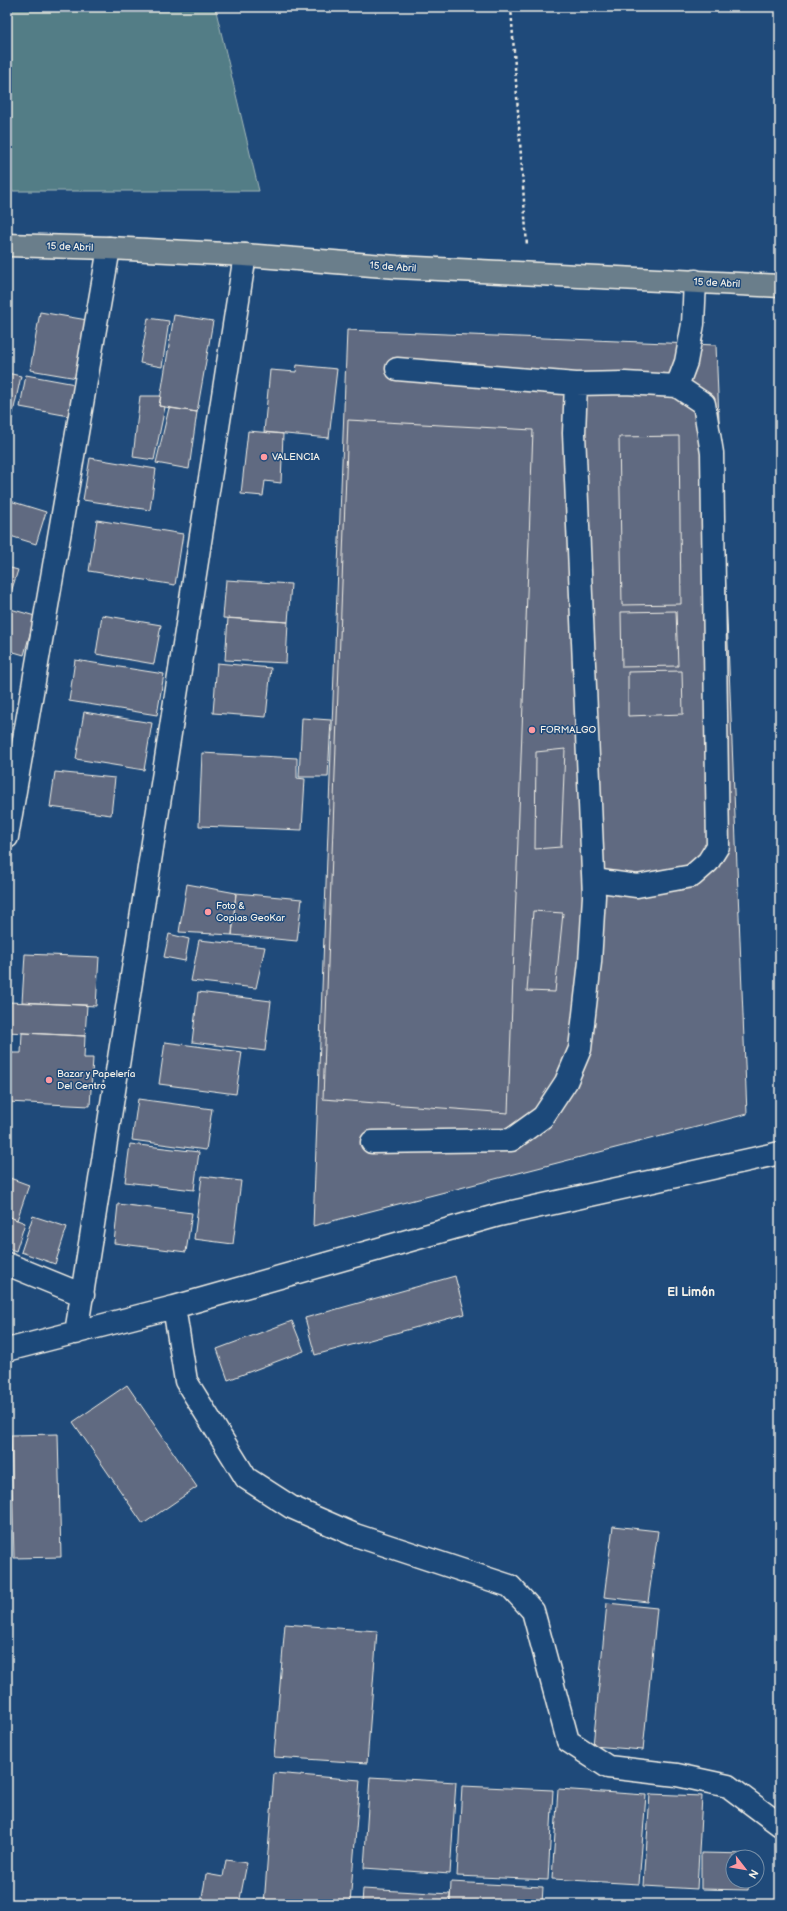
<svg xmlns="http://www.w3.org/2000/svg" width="787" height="1911" viewBox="0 0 787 1911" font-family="'Balsamiq Sans',sans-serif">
<rect width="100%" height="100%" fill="#1f4a7a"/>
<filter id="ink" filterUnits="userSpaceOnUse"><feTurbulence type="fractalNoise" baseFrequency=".025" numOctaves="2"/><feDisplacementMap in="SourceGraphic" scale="8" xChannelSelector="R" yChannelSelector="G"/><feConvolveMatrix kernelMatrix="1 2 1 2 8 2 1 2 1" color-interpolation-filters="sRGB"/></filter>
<g filter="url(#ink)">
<path fill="#527d86" stroke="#a3b7b7" d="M 7,7 L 215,7 L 259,191 L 7,191 Z"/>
<path fill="#606b81" stroke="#f4f1e8" d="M 40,312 L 93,321 L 83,379 L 30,370 Z
M 174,315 L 213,321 L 197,412 L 159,406 Z
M 148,318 L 169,321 L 162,367 L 140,363 Z
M 347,330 L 716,345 L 747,1114 L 313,1226 Z
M 297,365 L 337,369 L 329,438 L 264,432 L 270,370 L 296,372 Z
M 7,373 L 21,376 L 10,427 L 7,426 Z
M 26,375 L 75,384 L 69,416 L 20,407 Z
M 140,396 L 161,396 L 159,406 L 165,407 L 154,460 L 133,457 Z
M 169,408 L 197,412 L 189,469 L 156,463 Z
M 348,420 L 533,430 L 508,1113 L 323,1099 Z
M 248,431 L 283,434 L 281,483 L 265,481 L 263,496 L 241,494 Z
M 679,436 L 681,604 L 622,605 L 619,437 Z
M 90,458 L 156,469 L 150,510 L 83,500 Z
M 7,500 L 46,512 L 36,544 L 7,535 Z
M 97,520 L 183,534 L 175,585 L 89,571 Z
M 7,567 L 18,570 L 7,605 Z
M 226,580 L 291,584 L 288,622 L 223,618 Z
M 7,608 L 35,616 L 24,655 L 7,650 Z
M 676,611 L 678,666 L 622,667 L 621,612 Z
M 102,615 L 161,625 L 154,664 L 96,654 Z
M 228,618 L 288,622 L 286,663 L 225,660 Z
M 75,660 L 164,674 L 157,715 L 69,701 Z
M 217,663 L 271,668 L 266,717 L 213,713 Z
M 682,671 L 683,714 L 628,716 L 628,672 Z
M 84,712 L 152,723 L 144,770 L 76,759 Z
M 302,718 L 331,720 L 328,777 L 299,777 Z
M 565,749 L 561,847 L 535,849 L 536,752 Z
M 202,753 L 297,758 L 297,778 L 305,779 L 302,830 L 199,826 Z
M 55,772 L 115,778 L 111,815 L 50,807 Z
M 187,884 L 236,893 L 232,935 L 179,932 Z
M 236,893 L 302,899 L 297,941 L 232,935 Z
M 533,911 L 563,913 L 555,992 L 527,991 Z
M 169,934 L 189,939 L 185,961 L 164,957 Z
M 199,940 L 265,947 L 256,988 L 191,981 Z
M 25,954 L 99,957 L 96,1006 L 22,1002 Z
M 198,992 L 271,1001 L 265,1051 L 192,1042 Z
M 7,1002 L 87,1005 L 85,1036 L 7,1032 Z
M 22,1033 L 85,1036 L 84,1058 L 93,1058 L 90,1106 L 7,1102 L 7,1053 L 21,1053 Z
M 165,1042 L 242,1052 L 236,1094 L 159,1084 Z
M 138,1099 L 212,1109 L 206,1150 L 132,1140 Z
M 130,1144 L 199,1152 L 194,1190 L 125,1182 Z
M 202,1176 L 241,1181 L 233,1244 L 194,1239 Z
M 7,1177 L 29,1185 L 17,1220 L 7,1216 Z
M 118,1204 L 192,1213 L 186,1252 L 114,1243 Z
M 7,1216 L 25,1223 L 16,1251 L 7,1248 Z
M 33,1216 L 67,1227 L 55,1264 L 21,1252 Z
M 455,1276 L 465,1314 L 315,1355 L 305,1318 Z
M 292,1321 L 304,1351 L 228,1380 L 217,1349 Z
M 127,1385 L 197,1487 L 143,1524 L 73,1422 Z
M 58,1434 L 61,1557 L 14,1558 L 11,1435 Z
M 613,1526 L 658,1531 L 648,1602 L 604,1597 Z
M 607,1603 L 657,1608 L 643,1750 L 593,1746 Z
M 285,1624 L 377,1631 L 367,1763 L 274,1757 Z
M 274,1773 L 360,1780 L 350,1904 L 264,1904 Z
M 370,1777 L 456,1782 L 450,1874 L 364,1868 Z
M 462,1786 L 553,1790 L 548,1880 L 457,1876 Z
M 558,1789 L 646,1795 L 639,1884 L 552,1879 Z
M 650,1794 L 702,1796 L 697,1889 L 644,1886 Z
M 701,1853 L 750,1854 L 750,1857 L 733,1857 L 733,1881 L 749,1881 L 748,1890 L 701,1889 Z
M 226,1860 L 247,1863 L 239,1904 L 201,1904 L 206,1874 L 223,1877 Z
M 451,1882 L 543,1887 L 542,1904 L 450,1904 Z
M 363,1889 L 450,1894 L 449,1904 L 362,1904 Z"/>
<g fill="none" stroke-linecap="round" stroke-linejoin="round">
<defs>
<path id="minor" d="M 397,369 L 576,384
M 7,837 L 109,248
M 594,880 L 637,886 L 692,876 L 708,862 L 718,846 L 712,453 L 704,404 L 677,386
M 372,1142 L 511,1140 L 543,1117 L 566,1082 L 580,1049 L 590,962 L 594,896 L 574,433 L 576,384 L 625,383 L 677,386 L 686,362 L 693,324 L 695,281
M 7,1264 L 83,1295
M 174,1307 L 186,1381 L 246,1478 L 291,1507 L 355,1535 L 510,1586 L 533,1611 L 568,1741 L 608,1767 L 677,1775 L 728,1786 L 780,1825
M 76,1333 L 245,255
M 7,1350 L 174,1307 L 499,1215 L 780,1153"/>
<path id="major" d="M 7,245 L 109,248 L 245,255 L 397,267 L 780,286"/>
</defs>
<use href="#minor" stroke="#f4f1e8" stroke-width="25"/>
<use href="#major" stroke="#f4f1e8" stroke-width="25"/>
<path stroke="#f4f1e8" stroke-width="2.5" stroke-dasharray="3 3" stroke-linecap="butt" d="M 511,7 L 527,246"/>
<use href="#minor" stroke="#1f4a7a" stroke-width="22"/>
<use href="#major" stroke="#6b7e8b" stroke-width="22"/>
</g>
</g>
<g fill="#ff9aa2" stroke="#1f4a7a" stroke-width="1.5">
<circle cx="264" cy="457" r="4"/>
<circle cx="532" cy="730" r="4"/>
<circle cx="208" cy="912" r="4"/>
<circle cx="49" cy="1080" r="4"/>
</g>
<g text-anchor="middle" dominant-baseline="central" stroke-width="3" stroke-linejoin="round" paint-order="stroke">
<g font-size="10" fill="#f4f1e8" stroke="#1f4a7a">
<text transform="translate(70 247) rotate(2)">15 de Abril</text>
<text transform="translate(393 267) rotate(4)">15 de Abril</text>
<text transform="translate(717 283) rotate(3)">15 de Abril</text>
</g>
<g font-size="10" fill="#f4f1e8" stroke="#1f4a7a" text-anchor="start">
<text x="272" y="457">VALENCIA</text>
<text x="540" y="730">FORMALGO</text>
<text x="216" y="906">Foto &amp;<tspan x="216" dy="12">Copias GeoKar</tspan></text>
<text x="57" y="1074">Bazar y Papelería<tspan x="57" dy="12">Del Centro</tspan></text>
</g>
<g font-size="12" font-weight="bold" fill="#f4f1e8" stroke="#1f4a7a">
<text x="691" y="1292">El Limón</text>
</g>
</g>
<rect width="787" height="1911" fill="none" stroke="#1f4a7a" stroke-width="24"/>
<rect x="12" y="12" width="763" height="1887" fill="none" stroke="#f4f1e8" stroke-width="1.5" filter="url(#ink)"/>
<g transform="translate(745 1869) rotate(121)"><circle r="19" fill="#1f4a7a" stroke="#748da6"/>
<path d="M0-3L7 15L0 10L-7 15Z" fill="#ff9aa2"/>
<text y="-6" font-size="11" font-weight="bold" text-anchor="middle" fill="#f4f1e8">N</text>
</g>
</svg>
